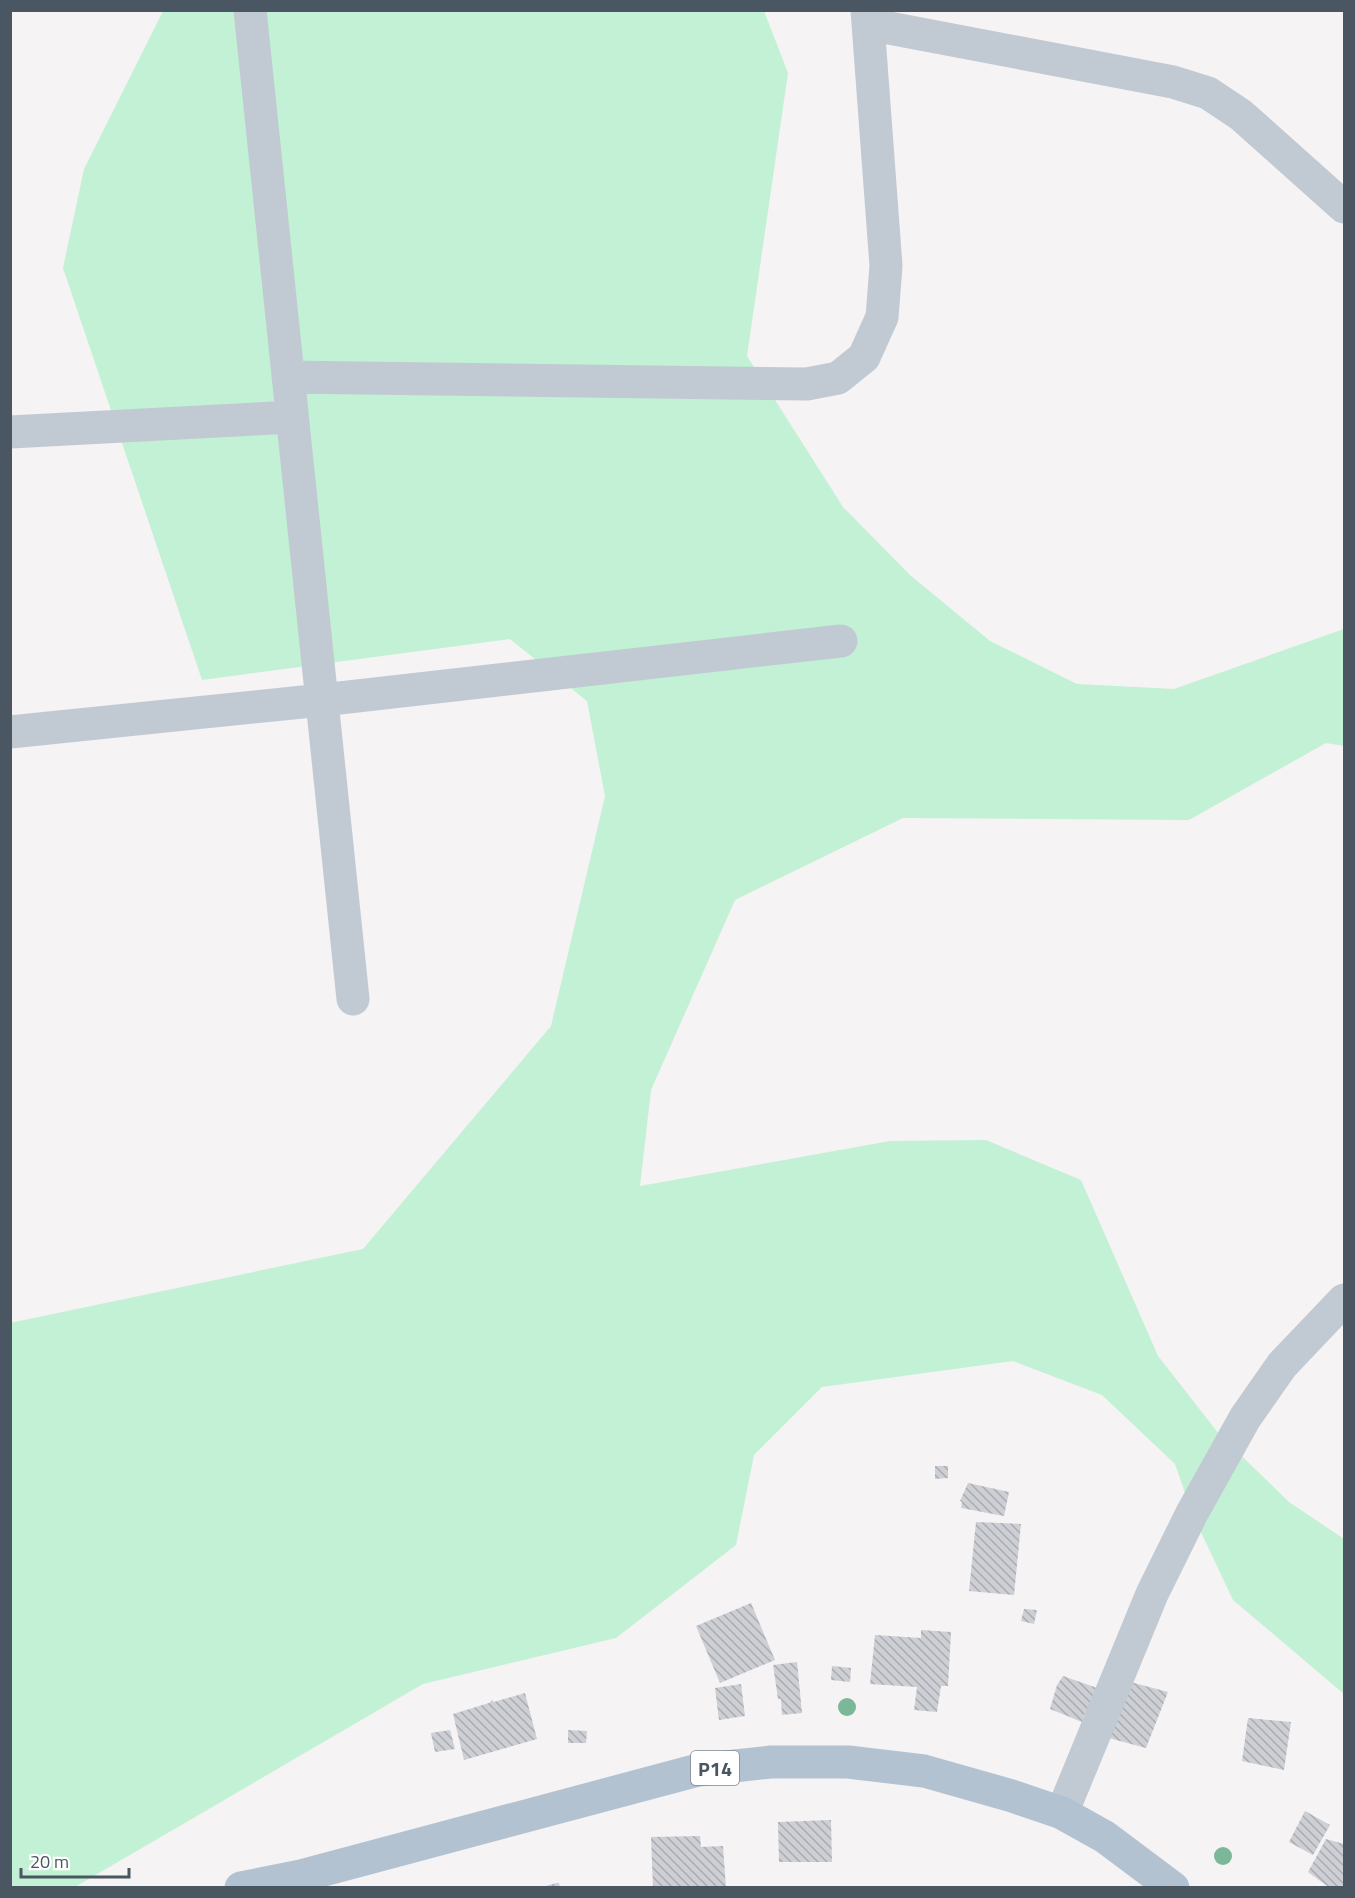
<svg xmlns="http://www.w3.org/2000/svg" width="1355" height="1898" viewBox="0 0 1355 1898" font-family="'Titillium Web',sans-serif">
<defs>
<pattern id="building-back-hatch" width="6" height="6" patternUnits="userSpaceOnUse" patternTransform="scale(1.5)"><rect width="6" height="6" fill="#cdcfd5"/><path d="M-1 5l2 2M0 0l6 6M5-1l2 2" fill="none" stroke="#a8abb0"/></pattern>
</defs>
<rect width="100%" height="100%" fill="#f5f3f3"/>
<path fill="#c3f1d5" d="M 163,11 L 764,11 L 788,73 L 747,356 L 843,507 L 910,575 L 990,641 L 1077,684 L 1174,689 L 1344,629 L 1344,746 L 1326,743 L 1189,820 L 903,818 L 735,900 L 651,1090 L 640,1186 L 890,1141 L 986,1140 L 1081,1180 L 1158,1356 L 1219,1434 L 1289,1502 L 1344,1539 L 1344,1694 L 1233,1600 L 1192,1513 L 1175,1464 L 1102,1395 L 1013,1361 L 822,1387 L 754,1455 L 736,1545 L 616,1638 L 423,1684 L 75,1887 L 11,1887 L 10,1323 L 363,1249 L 551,1026 L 605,796 L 587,701 L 510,639 L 202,680 L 63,268 L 84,169 Z"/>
<path fill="url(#building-back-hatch)" d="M 935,1466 L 948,1466 L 948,1478 L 935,1479 Z
M 968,1483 L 1009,1492 L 1004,1516 L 961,1508 L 962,1502 L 960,1501 Z
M 976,1522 L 1021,1524 L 1014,1595 L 969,1591 Z
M 751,1603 L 775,1660 L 720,1683 L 696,1626 Z
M 1024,1609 L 1037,1610 L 1034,1624 L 1021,1621 Z
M 921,1630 L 951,1632 L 948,1686 L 941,1686 L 937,1712 L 914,1710 L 917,1687 L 870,1684 L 875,1635 L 921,1638 Z
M 797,1662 L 802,1713 L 782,1715 L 781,1699 L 778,1699 L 773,1665 Z
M 832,1666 L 851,1668 L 850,1682 L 831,1680 Z
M 1063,1676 L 1100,1689 L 1091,1715 L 1085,1713 L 1082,1722 L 1050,1709 L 1057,1685 Z
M 1123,1680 L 1168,1692 L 1146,1748 L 1105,1737 Z
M 741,1684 L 745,1716 L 719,1720 L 715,1688 Z
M 525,1693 L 537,1739 L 464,1760 L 453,1714 L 489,1703 L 492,1700 L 494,1702 Z
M 1248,1718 L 1291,1722 L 1284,1770 L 1242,1761 Z
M 450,1730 L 455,1749 L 435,1752 L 431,1733 Z
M 568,1730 L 587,1731 L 586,1743 L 568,1743 Z
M 1305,1811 L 1330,1825 L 1313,1855 L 1289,1842 Z
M 831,1820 L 832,1862 L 779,1862 L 778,1822 Z
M 700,1836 L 701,1847 L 723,1846 L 726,1888 L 653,1888 L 651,1837 Z
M 1326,1839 L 1344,1844 L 1344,1888 L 1330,1888 L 1308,1872 Z
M 556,1883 L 559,1883 L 560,1888 L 539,1888 Z"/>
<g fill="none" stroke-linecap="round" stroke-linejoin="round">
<path stroke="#c1cad2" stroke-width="33" d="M 250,10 L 353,999
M 873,10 L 868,24 L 1173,82 L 1208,93 L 1241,115 L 1344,207
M 288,377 L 807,384 L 838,378 L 864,357 L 882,317 L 886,266 L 867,10
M 10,432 L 292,417
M 10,732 L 322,700 L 841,641
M 1062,1813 L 1152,1594 L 1192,1513 L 1245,1418 L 1282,1365 L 1344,1300"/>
<path stroke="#b3c2d1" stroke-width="33" d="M 241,1888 L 301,1876 L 698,1770 L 771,1762 L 848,1762 L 924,1771 L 1012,1796 L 1062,1813 L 1105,1837 L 1173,1888"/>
</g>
<g fill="#7bb799">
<circle cx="847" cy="1707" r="9"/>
<circle cx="1223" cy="1856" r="9"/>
</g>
<g text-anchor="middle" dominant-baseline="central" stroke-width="5" stroke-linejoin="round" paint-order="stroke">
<rect fill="#fff" stroke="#808990" stroke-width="1.5" x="691" y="1751" width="48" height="34" rx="4.5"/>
<g font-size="20" font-weight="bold" fill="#4a5661">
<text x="715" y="1768">P14</text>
</g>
</g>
<rect width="1355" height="1898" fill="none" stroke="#4a5661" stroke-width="24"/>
<path d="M21 1868v9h108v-9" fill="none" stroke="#4a5661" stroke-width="3"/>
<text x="30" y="1868" font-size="18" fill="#4a5661" stroke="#ffffff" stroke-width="4.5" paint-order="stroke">20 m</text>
</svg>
